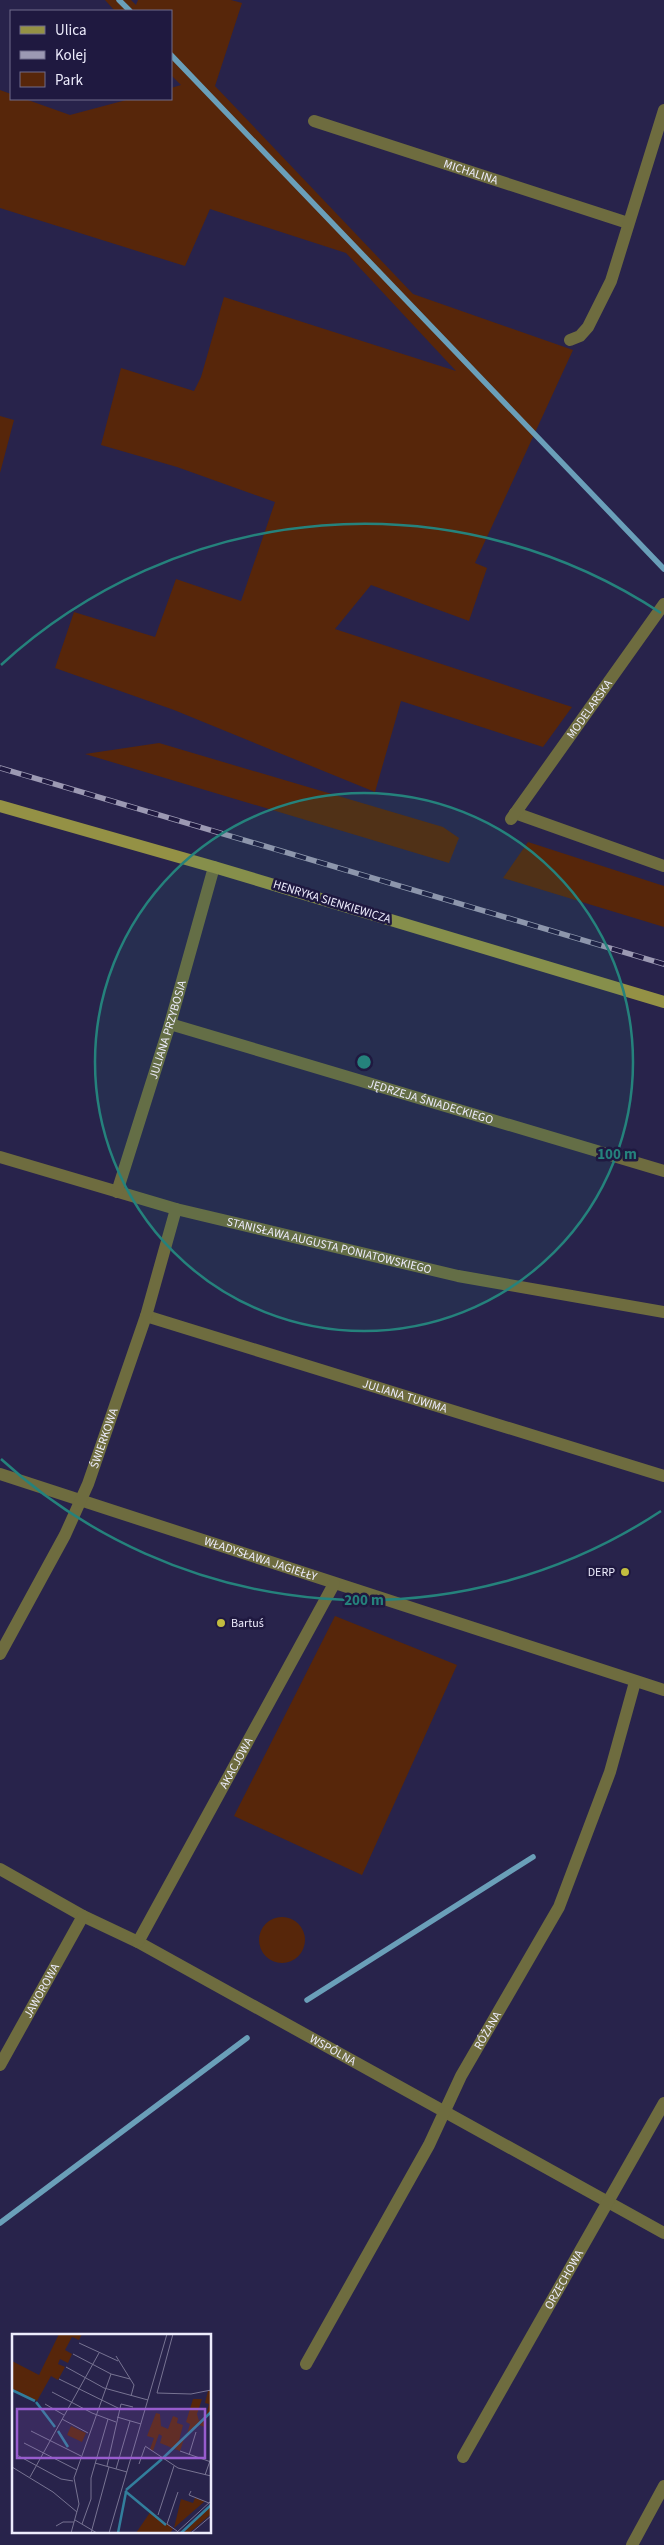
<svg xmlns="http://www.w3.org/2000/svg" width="664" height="2545" viewBox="0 0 664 2545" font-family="'Source Sans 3',sans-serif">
<rect width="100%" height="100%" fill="#28234b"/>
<path fill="#57260a" d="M 105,0 L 131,0 L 136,5 L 138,0 L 231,0 L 242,3 L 215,86 L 413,294 L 573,350 L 475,563 L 487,568 L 469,621 L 371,585 L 335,629 L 572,707 L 543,747 L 401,701 L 375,792 L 174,710 L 55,668 L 74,612 L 155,637 L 176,579 L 241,601 L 275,502 L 177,467 L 101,445 L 121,368 L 194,391 L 201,377 L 224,297 L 456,371 L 346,253 L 210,209 L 185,266 L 0,208 L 0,90 L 11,94 L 11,99 L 25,99 L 70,115 L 130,99 L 171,99 L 171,88 L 181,85 L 171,75 L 171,11 L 115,11 Z
M 0,416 L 14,420 L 0,473 Z
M 159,743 L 443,827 L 459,838 L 449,863 L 85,754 Z
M 528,842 L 664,886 L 664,927 L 503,878 Z
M 335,1616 L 457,1665 L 362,1875 L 234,1816 Z
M259 1940a23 23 0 1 1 46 0a23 23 0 1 1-46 0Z"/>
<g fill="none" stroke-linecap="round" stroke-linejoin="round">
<path stroke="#6a9fb9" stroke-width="5.5" d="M 119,0 L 130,11
M 171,55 L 664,569
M 307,2000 L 533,1857
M 0,2223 L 247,2038"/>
<g stroke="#6e6c3f" stroke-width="12">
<path id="s1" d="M 314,121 L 628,223"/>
<path d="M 570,340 L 580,336 L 588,327 L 611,281 L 664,110"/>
<path d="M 515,813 L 664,866"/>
<path id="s2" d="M 511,819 L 664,604"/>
<path id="s3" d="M 170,1024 L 664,1171"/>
<path id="s4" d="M 0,1157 L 176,1209 L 458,1276 L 664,1312"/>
<path id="s5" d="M 117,1192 L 170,1024 L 214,867"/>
<path id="s6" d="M 146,1316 L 664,1476"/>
<path id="s7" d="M 0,1474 L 664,1690"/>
<path id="s8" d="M 0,1654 L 65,1535 L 88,1484 L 146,1316 L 176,1209"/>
<path id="s9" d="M 0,1869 L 83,1916 L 138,1942 L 664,2233"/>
<path id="s10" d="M 138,1942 L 334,1584"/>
<path id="s11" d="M 0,2065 L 83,1916"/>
<path id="s12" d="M 306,2364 L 429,2145 L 461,2076 L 559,1907 L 610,1772 L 635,1682"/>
<path id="s13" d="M 463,2457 L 664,2103"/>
<path d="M 632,2545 L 664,2486"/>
</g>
<path stroke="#949145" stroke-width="12" d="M 0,806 L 214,867 L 664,1002"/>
<defs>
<path id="rail" d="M 0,768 L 664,964"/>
</defs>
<use href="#rail" stroke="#9c99b3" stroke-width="5.5"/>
<use href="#rail" stroke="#1f1940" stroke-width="4" stroke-dasharray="11" stroke-linecap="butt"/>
</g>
<circle cx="364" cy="1062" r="269" fill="#25827c" fill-opacity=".12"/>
<g fill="none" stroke="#25827c" stroke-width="2.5">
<circle cx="364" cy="1062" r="269"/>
<path d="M661 1511A538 538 0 0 1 1 1459M1 665A538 538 0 0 1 661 613"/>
</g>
<g fill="#c2bd3f" stroke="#1f1940" stroke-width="2">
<circle cx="625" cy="1572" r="5"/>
<circle cx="221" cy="1623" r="5"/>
</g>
<g text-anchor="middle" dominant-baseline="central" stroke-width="5" stroke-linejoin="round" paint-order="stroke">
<g font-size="12" fill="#edecfc" stroke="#1f1940">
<text stroke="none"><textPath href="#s1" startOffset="165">MICHALINA</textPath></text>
<text stroke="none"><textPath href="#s2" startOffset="135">MODELARSKA</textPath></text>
<text transform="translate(332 902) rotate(17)">HENRYKA SIENKIEWICZA</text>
<text stroke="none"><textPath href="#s5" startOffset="170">JULIANA PRZYBOSIA</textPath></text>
<text stroke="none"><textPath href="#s3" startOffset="272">JĘDRZEJA ŚNIADECKIEGO</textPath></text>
<text stroke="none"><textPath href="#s4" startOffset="341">STANISŁAWA AUGUSTA PONIATOWSKIEGO</textPath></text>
<text stroke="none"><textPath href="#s6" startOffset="271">JULIANA TUWIMA</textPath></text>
<text stroke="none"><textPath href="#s8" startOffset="240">ŚWIERKOWA</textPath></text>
<text stroke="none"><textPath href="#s7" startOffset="274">WŁADYSŁAWA JAGIEŁŁY</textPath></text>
<text stroke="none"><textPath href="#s10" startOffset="204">AKACJOWA</textPath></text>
<text stroke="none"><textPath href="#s11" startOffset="85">JAWOROWA</textPath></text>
<text stroke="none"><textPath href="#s12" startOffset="380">RÓŻANA</textPath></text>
<text stroke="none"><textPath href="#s9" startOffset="379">WSPÓLNA</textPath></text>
<text stroke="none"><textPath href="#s13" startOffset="204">ORZECHOWA</textPath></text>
</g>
<g font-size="12" fill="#edecfc" stroke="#1f1940" text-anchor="end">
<text x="615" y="1572">DERP</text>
<text x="231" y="1623" text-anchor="start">Bartuś</text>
</g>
</g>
<g transform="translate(12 2334)">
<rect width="199" height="199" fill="#28234b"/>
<path d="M 47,0 L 70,0 L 67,6 L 60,3 L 53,16 L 60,20 L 56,29 L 48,25 L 46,30 L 53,33 L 46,46 L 39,42 L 25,67 L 0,55 L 0,27 L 27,41 ZM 196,57 L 199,57 L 199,79 L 193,84 L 193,93 L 187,91 L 172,105 L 168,117 L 148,109 L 150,102 L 147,100 L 141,117 L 138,115 L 142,104 L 135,102 L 144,79 L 148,80 L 149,92 L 156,95 L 161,82 L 166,84 L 165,89 L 171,91 L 167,107 L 175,100 L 178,90 L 174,88 L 181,65 L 190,65 L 185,80 L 187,87 L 194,82 L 197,70 L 193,69 ZM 59,92 L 74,99 L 70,108 L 55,101 ZM 183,164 L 193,167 L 162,194 L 169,165 L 181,169 ZM 199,172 L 199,180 L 177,199 L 171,199 ZM 139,177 L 161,195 L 158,199 L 124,199 Z" fill="#57260a"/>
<path fill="none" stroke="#327e9c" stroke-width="2.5" d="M 0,56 L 23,67M 24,68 L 43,93M 46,97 L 56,113M 151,124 L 199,78M 114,156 L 150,125M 113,157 L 154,191M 106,199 L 114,158M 169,199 L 199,171"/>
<path fill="none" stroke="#777392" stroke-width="1" d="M 161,0 L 145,59 L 179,60 L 199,56M 67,9 L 106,27M 61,20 L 99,40 L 118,45M 104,22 L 122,51 L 119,62M 54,33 L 92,54 L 136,66M 47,45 L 108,75M 40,58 L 80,79 L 104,88M 33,70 L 52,81M 105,83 L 129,90M 50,85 L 76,99M 19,97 L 69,122M 12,109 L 65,136M 133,112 L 166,134 L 199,142M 168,117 L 199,128M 5,121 L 49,145 L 61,147M 177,121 L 184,98M 83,129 L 115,138M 127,130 L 133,113M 95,132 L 109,70 L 121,73M 0,133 L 41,158 L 65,178M 104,135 L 118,87M 193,141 L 199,124M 18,143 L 87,19M 179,157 L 177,161 L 197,169M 146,181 L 162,132M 63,186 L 85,199M 70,190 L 79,165 L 79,144 L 96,85M 44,192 L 51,188 L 62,188M 165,197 L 155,190 L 166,158M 59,199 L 67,170 L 62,144 L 99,40M 79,199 L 97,133M 97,199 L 155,0M 164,199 L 199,167M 179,199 L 199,182"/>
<path fill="#985cce" fill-opacity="0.15" stroke="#985cce" stroke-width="2.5" d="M 5,75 L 193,75 L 193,124 L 5,124 Z"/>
<rect width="199" height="199" fill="none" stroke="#edecfc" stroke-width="2.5"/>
</g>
<circle cx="364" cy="1062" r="8" fill="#25827c" stroke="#1f1940" stroke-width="2.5"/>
<g font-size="15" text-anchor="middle" font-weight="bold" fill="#25827c" stroke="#1f1940" stroke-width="5" stroke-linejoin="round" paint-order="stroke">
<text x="617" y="1159">100 m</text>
<text x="364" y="1605">200 m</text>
</g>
<rect x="10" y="10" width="162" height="90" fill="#1f1940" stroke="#716d8b"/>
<rect x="20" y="26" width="25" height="8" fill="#949145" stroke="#716d8b"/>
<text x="55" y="35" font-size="15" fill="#edecfc">Ulica</text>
<rect x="20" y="51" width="25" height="8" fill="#9c99b3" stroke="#716d8b"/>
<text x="55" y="60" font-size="15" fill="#edecfc">Kolej</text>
<rect x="20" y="72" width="25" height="15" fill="#57260a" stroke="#716d8b"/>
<text x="55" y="85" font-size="15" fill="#edecfc">Park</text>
</svg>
